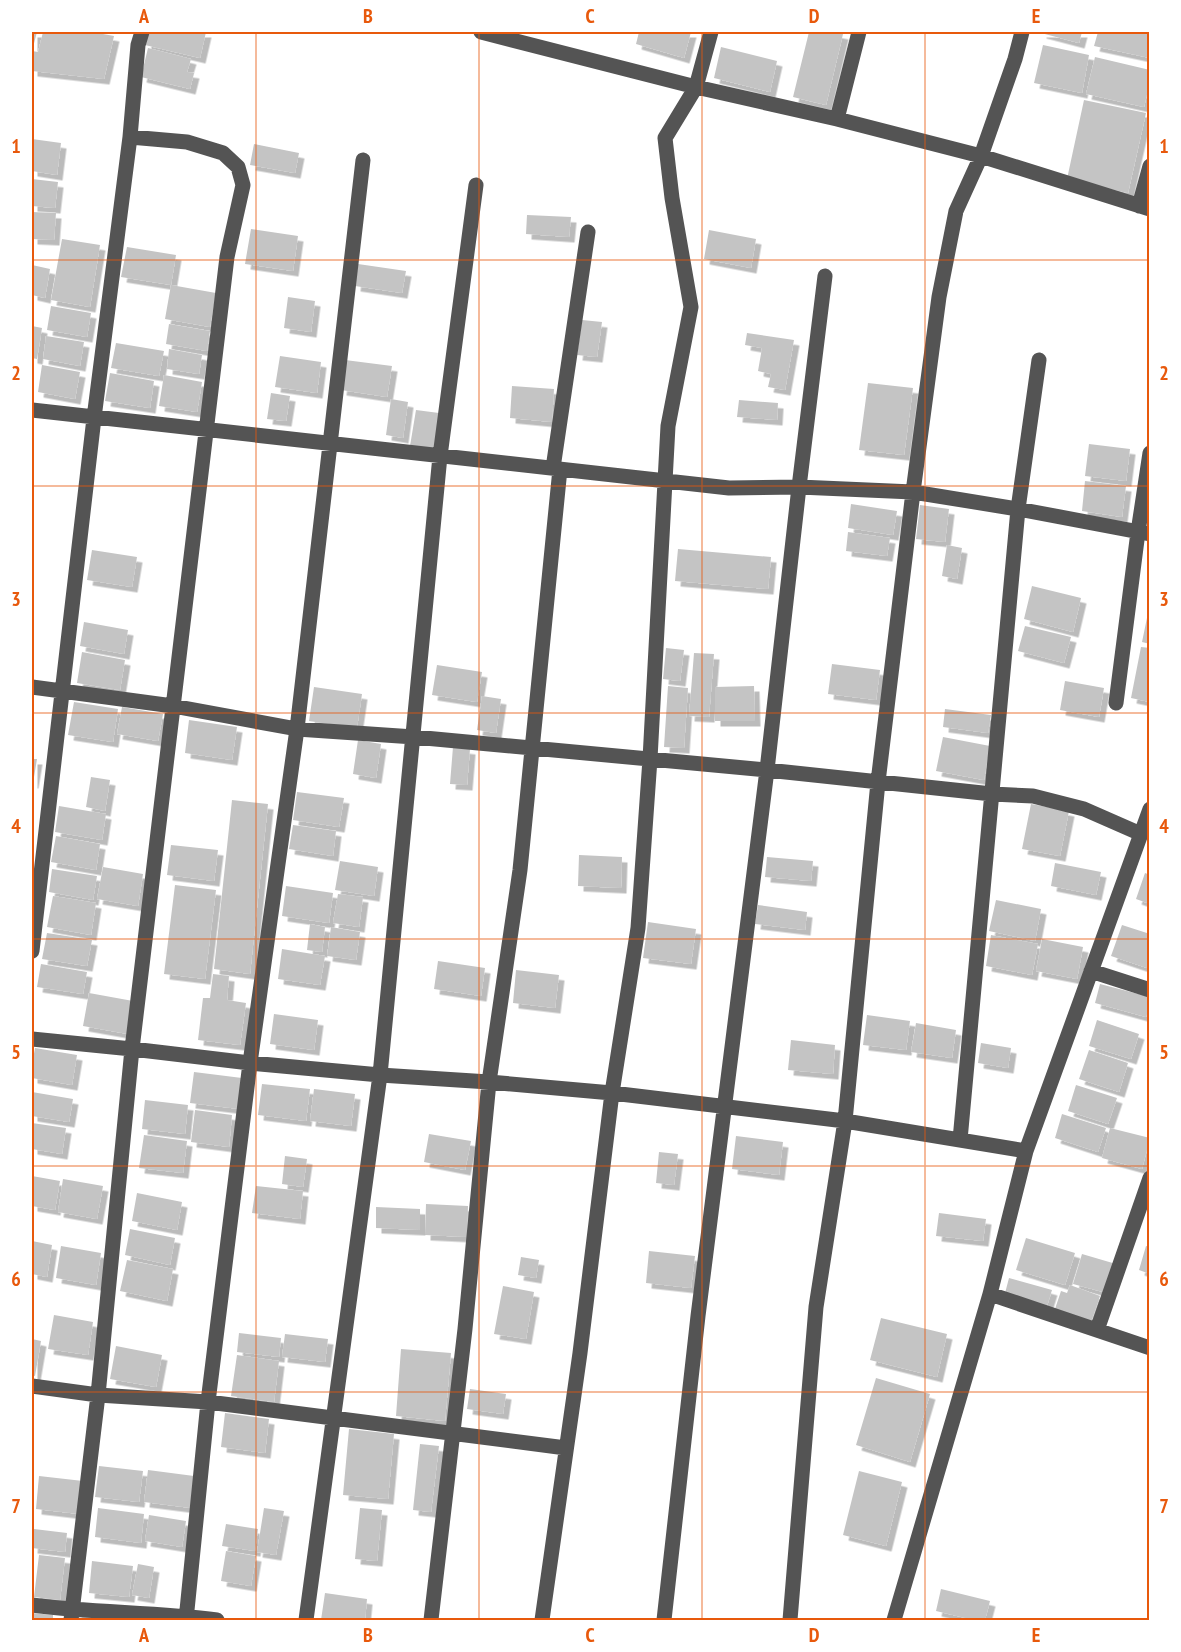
<svg xmlns="http://www.w3.org/2000/svg" width="1181" height="1652" viewBox="0 0 1181 1652" font-family="'PT Sans Narrow',sans-serif">
<defs>
<filter id="shadow"><feDropShadow dx="5.5" dy="5.5" stdDeviation="0" flood-color="#0004"/></filter>
</defs>
<rect width="100%" height="100%" fill="#fff"/>
<path fill="#c4c4c4" filter="url(#shadow)" d="M 32,32 L 37,32 L 32,51 L 38,52 L 43,32 L 92,32 L 114,36 L 104,79 L 32,71 Z
M 149,32 L 206,32 L 200,58 L 145,45 Z
M 639,32 L 691,32 L 684,58 L 636,44 Z
M 809,32 L 833,32 L 843,34 L 826,105 L 793,97 Z
M 1041,32 L 1082,32 L 1079,43 L 1041,33 Z
M 1098,32 L 1150,32 L 1150,58 L 1094,46 Z
M 1043,45 L 1089,55 L 1082,93 L 1034,83 Z
M 721,47 L 777,61 L 770,92 L 714,78 Z
M 148,48 L 191,59 L 187,72 L 194,73 L 190,89 L 141,77 Z
M 1095,57 L 1150,70 L 1150,82 L 1144,107 L 1086,94 Z
M 1084,100 L 1146,113 L 1128,193 L 1067,179 Z
M 32,139 L 61,143 L 57,175 L 32,171 Z
M 254,144 L 299,153 L 295,173 L 250,165 Z
M 32,179 L 58,182 L 55,208 L 32,206 Z
M 32,212 L 56,213 L 54,240 L 32,239 Z
M 527,215 L 571,217 L 569,237 L 526,234 Z
M 251,229 L 298,236 L 293,271 L 245,264 Z
M 709,230 L 756,239 L 751,268 L 704,259 Z
M 62,239 L 100,245 L 90,307 L 51,300 Z
M 127,247 L 176,255 L 171,285 L 121,277 Z
M 358,264 L 406,271 L 402,293 L 355,286 Z
M 32,265 L 50,269 L 45,298 L 32,295 Z
M 171,285 L 216,293 L 210,327 L 165,319 Z
M 288,297 L 315,301 L 311,332 L 284,328 Z
M 51,306 L 91,313 L 87,337 L 47,330 Z
M 582,320 L 602,322 L 597,357 L 577,355 Z
M 169,324 L 210,331 L 207,351 L 166,344 Z
M 32,326 L 42,328 L 37,359 L 32,358 Z
M 747,333 L 794,340 L 785,390 L 768,387 L 771,374 L 758,371 L 762,348 L 745,345 Z
M 46,336 L 84,342 L 80,366 L 43,359 Z
M 116,343 L 164,351 L 159,376 L 111,368 Z
M 169,349 L 202,355 L 199,374 L 167,369 Z
M 280,356 L 321,362 L 317,393 L 275,387 Z
M 345,360 L 392,366 L 387,397 L 341,390 Z
M 42,365 L 80,372 L 75,399 L 38,392 Z
M 110,373 L 154,381 L 150,408 L 105,401 Z
M 164,375 L 202,382 L 197,412 L 159,406 Z
M 868,383 L 913,388 L 904,455 L 859,450 Z
M 512,386 L 554,389 L 552,422 L 510,418 Z
M 271,393 L 290,396 L 286,421 L 267,419 Z
M 391,399 L 408,402 L 403,438 L 386,435 Z
M 739,400 L 778,403 L 777,420 L 737,417 Z
M 416,410 L 439,413 L 434,449 L 410,446 Z
M 1089,444 L 1130,449 L 1126,481 L 1085,476 Z
M 1085,481 L 1126,486 L 1122,517 L 1082,511 Z
M 851,504 L 897,511 L 893,535 L 848,528 Z
M 920,505 L 949,509 L 945,542 L 916,539 Z
M 848,532 L 890,538 L 887,556 L 846,551 Z
M 947,545 L 962,548 L 957,579 L 942,576 Z
M 678,549 L 771,557 L 768,589 L 675,581 Z
M 92,550 L 137,557 L 132,587 L 87,580 Z
M 1032,586 L 1081,598 L 1073,632 L 1024,619 Z
M 1148,613 L 1150,614 L 1150,644 L 1142,642 Z
M 84,622 L 128,630 L 124,654 L 80,646 Z
M 1025,626 L 1071,637 L 1064,663 L 1018,651 Z
M 1141,647 L 1150,648 L 1150,702 L 1131,698 Z
M 666,648 L 684,650 L 680,681 L 663,679 Z
M 82,652 L 125,660 L 120,690 L 77,683 Z
M 694,653 L 714,654 L 709,717 L 689,716 Z
M 832,664 L 880,670 L 876,700 L 828,694 Z
M 437,665 L 482,672 L 477,702 L 432,695 Z
M 1065,681 L 1104,688 L 1099,717 L 1060,710 Z
M 668,686 L 688,688 L 684,748 L 664,747 Z
M 754,686 L 755,721 L 715,721 L 715,687 Z
M 314,687 L 362,694 L 357,728 L 309,721 Z
M 482,696 L 501,699 L 496,733 L 477,730 Z
M 74,702 L 118,709 L 113,742 L 68,735 Z
M 122,707 L 163,714 L 158,741 L 117,734 Z
M 945,709 L 991,715 L 988,733 L 943,727 Z
M 189,720 L 237,727 L 232,760 L 185,753 Z
M 943,737 L 990,746 L 984,780 L 936,771 Z
M 358,740 L 381,744 L 376,778 L 353,774 Z
M 453,747 L 470,749 L 467,785 L 450,784 Z
M 32,759 L 37,759 L 33,783 L 32,783 Z
M 91,777 L 110,780 L 105,811 L 86,807 Z
M 297,792 L 344,798 L 339,827 L 293,820 Z
M 232,800 L 268,804 L 250,974 L 214,969 Z
M 1031,804 L 1069,811 L 1060,856 L 1022,849 Z
M 59,806 L 106,814 L 102,840 L 55,832 Z
M 293,825 L 336,831 L 333,856 L 289,849 Z
M 56,836 L 100,844 L 96,870 L 51,862 Z
M 171,845 L 218,850 L 214,881 L 167,875 Z
M 579,855 L 622,857 L 621,888 L 578,886 Z
M 767,857 L 813,861 L 811,881 L 765,877 Z
M 340,861 L 378,867 L 374,896 L 335,890 Z
M 1055,863 L 1101,872 L 1096,895 L 1051,886 Z
M 103,867 L 143,874 L 138,906 L 97,899 Z
M 52,869 L 97,876 L 93,900 L 49,892 Z
M 1145,873 L 1150,875 L 1150,904 L 1136,899 Z
M 175,885 L 216,890 L 205,979 L 164,974 Z
M 286,886 L 333,893 L 329,923 L 282,916 Z
M 338,894 L 363,897 L 359,927 L 333,923 Z
M 53,896 L 96,903 L 91,935 L 47,927 Z
M 996,900 L 1041,909 L 1035,941 L 989,931 Z
M 758,905 L 807,912 L 805,930 L 755,924 Z
M 648,922 L 696,929 L 691,964 L 643,958 Z
M 310,924 L 325,927 L 322,952 L 307,950 Z
M 1122,925 L 1150,934 L 1150,969 L 1111,956 Z
M 331,927 L 360,932 L 356,960 L 327,956 Z
M 47,933 L 92,940 L 87,966 L 42,959 Z
M 991,935 L 1038,944 L 1032,975 L 986,966 Z
M 1042,939 L 1083,947 L 1077,979 L 1036,971 Z
M 282,949 L 325,956 L 320,985 L 278,979 Z
M 438,961 L 485,968 L 481,996 L 434,989 Z
M 41,964 L 87,972 L 83,994 L 37,987 Z
M 516,970 L 559,975 L 555,1008 L 513,1003 Z
M 213,974 L 229,976 L 227,1000 L 246,1003 L 240,1045 L 198,1040 L 203,998 L 210,998 Z
M 1100,984 L 1150,997 L 1150,1005 L 1146,1017 L 1095,1003 Z
M 89,993 L 133,1001 L 128,1034 L 83,1026 Z
M 274,1014 L 318,1020 L 314,1050 L 270,1044 Z
M 867,1015 L 910,1021 L 906,1050 L 863,1045 Z
M 1097,1020 L 1139,1034 L 1131,1059 L 1089,1046 Z
M 916,1023 L 956,1030 L 952,1058 L 911,1052 Z
M 791,1040 L 835,1045 L 833,1074 L 788,1070 Z
M 981,1043 L 1011,1048 L 1008,1068 L 978,1063 Z
M 35,1048 L 77,1055 L 72,1085 L 32,1078 L 32,1065 Z
M 1089,1050 L 1128,1063 L 1119,1092 L 1079,1079 Z
M 194,1072 L 242,1078 L 239,1109 L 190,1103 Z
M 262,1084 L 310,1089 L 306,1121 L 258,1115 Z
M 1076,1085 L 1117,1098 L 1108,1124 L 1068,1111 Z
M 314,1089 L 355,1094 L 351,1126 L 310,1121 Z
M 32,1092 L 73,1099 L 69,1122 L 32,1116 Z
M 145,1100 L 188,1105 L 185,1134 L 142,1129 Z
M 195,1110 L 232,1115 L 229,1147 L 191,1142 Z
M 1062,1114 L 1106,1128 L 1098,1152 L 1055,1138 Z
M 32,1123 L 66,1128 L 62,1154 L 32,1149 Z
M 1110,1128 L 1150,1138 L 1142,1169 L 1102,1158 Z
M 429,1134 L 471,1141 L 465,1170 L 424,1162 Z
M 144,1135 L 187,1141 L 183,1173 L 139,1168 Z
M 736,1136 L 783,1142 L 779,1175 L 732,1169 Z
M 659,1152 L 678,1154 L 674,1185 L 656,1183 Z
M 285,1156 L 307,1159 L 303,1187 L 282,1184 Z
M 32,1176 L 60,1181 L 55,1210 L 32,1206 Z
M 63,1179 L 103,1186 L 97,1219 L 58,1212 Z
M 256,1186 L 303,1191 L 300,1219 L 252,1213 Z
M 137,1193 L 182,1202 L 177,1230 L 132,1221 Z
M 426,1204 L 468,1206 L 467,1237 L 425,1235 Z
M 376,1207 L 420,1209 L 420,1230 L 376,1228 Z
M 939,1213 L 986,1219 L 983,1241 L 936,1236 Z
M 130,1229 L 175,1238 L 170,1265 L 125,1255 Z
M 1026,1238 L 1075,1253 L 1065,1285 L 1016,1270 Z
M 32,1241 L 52,1245 L 47,1277 L 32,1274 Z
M 61,1246 L 101,1253 L 96,1285 L 56,1278 Z
M 1146,1246 L 1150,1247 L 1150,1274 L 1139,1270 Z
M 649,1251 L 695,1256 L 691,1288 L 646,1283 Z
M 1082,1254 L 1116,1264 L 1107,1293 L 1073,1284 Z
M 521,1257 L 539,1260 L 536,1278 L 518,1275 Z
M 127,1260 L 173,1269 L 167,1301 L 120,1291 Z
M 1009,1278 L 1052,1290 L 1046,1309 L 1004,1297 Z
M 1070,1285 L 1100,1296 L 1091,1322 L 1055,1309 L 1061,1291 L 1067,1293 Z
M 503,1286 L 534,1292 L 526,1339 L 494,1334 Z
M 54,1315 L 93,1322 L 88,1355 L 48,1349 Z
M 881,1318 L 947,1334 L 937,1377 L 870,1360 Z
M 239,1333 L 281,1338 L 279,1357 L 237,1352 Z
M 285,1334 L 328,1339 L 325,1362 L 282,1357 Z
M 32,1339 L 41,1341 L 35,1376 L 32,1375 Z
M 116,1346 L 162,1355 L 156,1387 L 110,1379 Z
M 401,1349 L 451,1353 L 445,1421 L 396,1416 Z
M 237,1355 L 279,1361 L 274,1402 L 231,1396 Z
M 876,1378 L 930,1394 L 910,1462 L 856,1445 Z
M 470,1389 L 506,1394 L 503,1414 L 467,1409 Z
M 225,1413 L 269,1419 L 265,1453 L 221,1447 Z
M 349,1429 L 394,1434 L 388,1499 L 343,1495 Z
M 420,1444 L 439,1446 L 431,1512 L 413,1510 Z
M 99,1466 L 143,1471 L 139,1502 L 95,1497 Z
M 148,1470 L 194,1476 L 191,1508 L 144,1502 Z
M 859,1471 L 902,1482 L 886,1546 L 843,1535 Z
M 39,1476 L 83,1481 L 79,1514 L 36,1509 Z
M 98,1508 L 144,1514 L 141,1543 L 95,1537 Z
M 264,1508 L 284,1511 L 276,1555 L 257,1552 Z
M 360,1508 L 382,1510 L 377,1561 L 355,1559 Z
M 149,1515 L 186,1521 L 182,1547 L 145,1541 Z
M 226,1524 L 258,1529 L 255,1551 L 222,1546 Z
M 34,1529 L 67,1533 L 65,1552 L 32,1548 Z
M 226,1551 L 256,1556 L 251,1586 L 221,1581 Z
M 39,1555 L 65,1558 L 60,1600 L 34,1597 Z
M 92,1561 L 133,1566 L 129,1597 L 89,1593 Z
M 138,1564 L 154,1567 L 149,1598 L 132,1595 Z
M 941,1589 L 990,1601 L 985,1620 L 974,1620 L 936,1611 Z
M 325,1593 L 367,1599 L 365,1620 L 321,1620 Z
M 32,1613 L 53,1615 L 53,1620 L 32,1620 Z
M 82,1615 L 108,1619 L 108,1620 L 81,1620 Z"/>
<g fill="none" stroke-linecap="round" stroke-linejoin="round">
<path stroke="#545454" stroke-width="15" d="M 481,32 L 696,87 L 837,119 L 981,156 L 1150,209
M 837,119 L 859,32
M 1139,206 L 1150,166
M 1039,360 L 1018,509 L 1150,534
M 32,410 L 729,488 L 799,487 L 913,492 L 939,297 L 956,211 L 981,156 L 1015,59 L 1022,32
M 553,468 L 588,232
M 32,687 L 173,706 L 297,729 L 414,737 L 767,770 L 992,794 L 1033,796 L 1084,809 L 1141,834
M 1116,703 L 1138,532 L 1150,453
M 32,951 L 94,418 L 130,137 L 138,45 L 142,32
M 1091,971 L 1150,990
M 32,1039 L 132,1049 L 250,1063 L 380,1075 L 489,1082 L 612,1093 L 845,1121 L 1026,1151
M 990,1294 L 1150,1348
M 1097,1330 L 1150,1178
M 32,1386 L 98,1395 L 208,1402 L 566,1448
M 32,1605 C 93,1613 156,1612 217,1620
M 71,1620 L 98,1395 L 132,1049 L 227,257 L 243,185 L 238,167 L 223,153 L 187,142 L 130,137
M 186,1620 L 208,1402 L 250,1063 L 297,729 L 363,160
M 306,1620 L 380,1075 L 440,456 L 476,185
M 431,1620 L 465,1329 L 489,1082 L 520,870 L 560,469
M 542,1620 L 580,1353 L 612,1093 L 638,928 L 650,759 L 668,426 L 691,307 L 672,198 L 665,138 L 696,87 L 711,32
M 664,1620 L 698,1316 L 767,770 L 799,487 L 825,276
M 790,1620 L 816,1307 L 845,1121 L 878,782 L 913,492 L 1018,509 L 960,1140
M 894,1620 L 990,1294 L 1026,1151 L 1150,809"/>
</g>
<path fill="none" stroke="#e8590c" stroke-width="1.5" stroke-opacity="0.55" d="M 256,32 L 256,1620M 479,32 L 479,1620M 702,32 L 702,1620M 925,32 L 925,1620M 32,260 L 1150,260M 32,486 L 1150,486M 32,713 L 1150,713M 32,939 L 1150,939M 32,1166 L 1150,1166M 32,1392 L 1150,1392"/>
<rect width="1181" height="1652" fill="none" stroke="#ffffff" stroke-width="66"/>
<rect x="33" y="33" width="1115" height="1586" fill="none" stroke="#e8590c" stroke-width="2"/>
<g font-size="20" text-anchor="middle" font-weight="bold" fill="#e8590c">
<text x="144" y="23">A</text>
<text x="368" y="23">B</text>
<text x="590" y="23">C</text>
<text x="814" y="23">D</text>
<text x="1036" y="23">E</text>
<text x="16" y="153">1</text>
<text x="1164" y="153">1</text>
<text x="16" y="380">2</text>
<text x="1164" y="380">2</text>
<text x="16" y="606">3</text>
<text x="1164" y="606">3</text>
<text x="16" y="833">4</text>
<text x="1164" y="833">4</text>
<text x="16" y="1059">5</text>
<text x="1164" y="1059">5</text>
<text x="16" y="1286">6</text>
<text x="1164" y="1286">6</text>
<text x="16" y="1513">7</text>
<text x="1164" y="1513">7</text>
<text x="144" y="1642">A</text>
<text x="368" y="1642">B</text>
<text x="590" y="1642">C</text>
<text x="814" y="1642">D</text>
<text x="1036" y="1642">E</text>
</g>
</svg>
